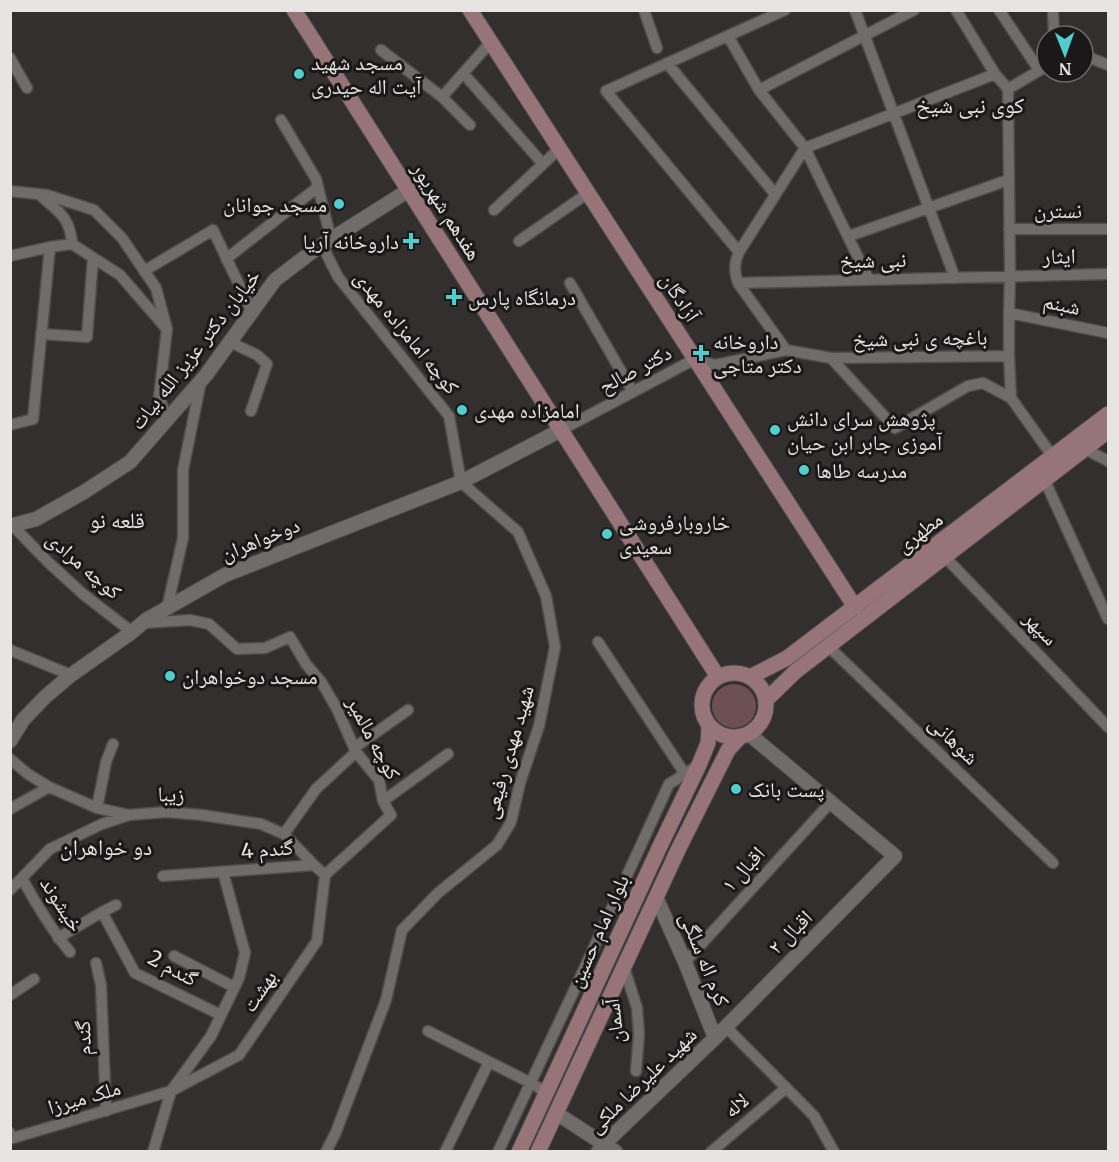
<svg xmlns="http://www.w3.org/2000/svg" width="1119" height="1162" viewBox="0 0 1119 1162" font-family="Merriweather,'Noto Naskh Arabic',serif">
<rect width="100%" height="100%" fill="#332f2f"/>
<path fill="#6d5052" d="M712 706a22 22 0 1 1 44 0a22 22 0 1 1-44 0Z"/>
<g fill="none" stroke-linecap="round" stroke-linejoin="round">
<defs>
<path id="minor" d="M 644,10 L 657,48
M 855,10 L 955,278
M 956,10 L 995,74 L 1008,89
M 999,10 L 1039,70
M 1053,10 L 1054,36
M 728,36 L 759,90 L 805,148 L 869,280
M 381,50 L 442,97 L 470,125
M 1083,55 L 1108,65
M 10,58 L 27,88
M 667,63 L 775,194
M 463,73 L 543,164
M 1008,89 L 1010,276 L 1009,313 L 1009,356 L 1011,398 L 1053,457
M 1008,89 L 1047,66
M 759,90 L 914,10
M 442,97 L 490,43
M 281,120 L 316,179 L 331,239
M 10,191 L 47,195 L 94,210 L 122,238 L 156,288 L 167,329 L 159,397 L 168,420
M 39,194 C 58,212 70,216 72,244
M 494,210 L 559,149
M 1009,229 L 1108,229
M 849,236 L 1008,180
M 519,241 L 588,193
M 322,245 L 338,277 L 449,416 L 461,482 L 518,532 L 546,596 L 555,647 L 539,726 L 520,783 L 511,822 L 497,845 L 438,893 L 402,930 L 386,1000 L 336,1132 L 326,1152
M 739,252 L 606,91 L 785,10
M 10,256 L 50,247 L 72,244 L 120,275 L 165,327
M 226,259 L 318,187
M 144,271 L 213,230 L 252,312
M 570,283 L 633,392
M 738,283 L 1108,274
M 1009,313 L 1108,333
M 41,334 L 87,337 L 93,258
M 230,342 L 257,355 L 267,364 L 251,411
M 786,350 L 738,283 C 734,271 734,263 739,252 L 805,148 L 995,74
M 831,358 L 1009,356
M 10,425 L 33,419 L 50,247
M 561,430 L 695,359 L 715,365 L 786,350 L 831,358 L 895,428 L 968,386 L 983,383 L 1011,398
M 1085,449 L 1108,461
M 1045,481 L 1108,619
M 13,526 L 49,563 L 83,594 L 132,632
M 945,557 L 1108,727
M 167,608 L 183,538 L 183,470 L 201,381
M 143,623 L 190,620 L 209,624 L 237,649 L 265,648 L 290,637 L 306,664 L 322,683 L 337,709 L 356,752 L 379,780 L 383,801 L 391,815 L 325,875
M 598,642 L 685,774
M 828,646 L 1053,863
M 10,650 L 71,675
M 354,748 L 408,710
M 10,759 L 28,774 L 49,787 L 97,808 L 129,815 L 166,812 L 202,815 L 261,824 L 284,834 L 314,865 L 325,875
M 383,801 L 448,754
M 97,808 L 106,762 L 113,744
M 10,809 L 49,787
M 284,834 L 316,789 L 356,752
M 163,876 L 314,865
M 22,878 C 36,904 51,929 70,952
M 10,890 L 50,849 L 102,824 L 129,815
M 102,912 L 135,973 L 221,1015
M 58,938 L 102,912 L 116,905
M 174,956 L 234,987
M 685,962 L 830,803
M 96,963 L 101,985 L 106,1111
M 624,967 L 637,1008 L 639,1034 L 636,1071
M 10,995 L 34,979
M 726,1027 L 814,1116 L 834,1152
M 428,1031 L 531,1083 L 547,1093
M 10,1133 L 13,1138 L 171,1091 L 239,1055 L 317,941 L 325,875
M 153,1152 L 171,1091 L 211,1036 L 239,978 L 245,953 L 223,872
M 445,1152 L 489,1062
M 498,1152 L 578,982 L 669,784 L 699,765
M 711,1152 L 786,1088"/>
<path id="tertiary" d="M 10,526 L 36,519 L 84,492 L 130,462 L 206,375 L 275,280 L 317,248 L 409,190
M 10,741 L 23,720 L 45,697 L 71,675 L 132,632 L 146,620 L 225,575 L 461,482 L 561,430
M 656,897 L 685,962 L 715,1038
M 556,1113 L 616,1152
M 598,1152 L 604,1144 L 715,1038 L 895,856 L 749,734"/>
<path id="secondary" d="M 294,10 L 718,677
M 470,10 L 855,607
M702 705a32 32 0 1 1 64 0a32 32 0 1 1-64 0Z
M 750,677 L 787,658 L 1108,414
M 766,700 L 796,671 L 1108,431
M 519,1152 L 661,844 L 699,765 L 708,743 L 709,727
M 538,1152 L 678,850 L 728,750 L 739,738"/>
</defs>
<use href="#minor" stroke="#504c4c" stroke-width="13"/>
<use href="#tertiary" stroke="#504c4c" stroke-width="16"/>
<use href="#secondary" stroke="#504c4c" stroke-width="17"/>
<use href="#minor" stroke="#716c6c" stroke-width="10"/>
<use href="#tertiary" stroke="#716c6c" stroke-width="14"/>
<use href="#secondary" stroke="#977477" stroke-width="15"/>
</g>
<g fill="#52cdcc" stroke="#1a1818" stroke-width="2">
<circle cx="299" cy="74" r="6"/>
<circle cx="339" cy="204" r="6"/>
<path d="M408 232h6v6h6v6h-6v6h-6v-6h-6v-6h6z"/>
<path d="M451 288h6v6h6v6h-6v6h-6v-6h-6v-6h6z"/>
<path d="M698 344h6v6h6v6h-6v6h-6v-6h-6v-6h6z"/>
<circle cx="462" cy="410" r="6"/>
<circle cx="775" cy="430" r="6"/>
<circle cx="804" cy="470" r="6"/>
<circle cx="607" cy="534" r="6"/>
<circle cx="170" cy="676" r="6"/>
<circle cx="736" cy="789" r="6"/>
</g>
<g text-anchor="middle" dominant-baseline="central" stroke-width="6" stroke-linejoin="round" paint-order="stroke">
<g font-size="21" fill="#e7e4e4" stroke="#1a1818" text-anchor="start">
<text x="311" y="62">مسجد شهید<tspan x="311" dy="24">آیت اله حیدری</tspan></text>
<text x="327" y="204" text-anchor="end">مسجد جوانان</text>
<text x="399" y="241" text-anchor="end">داروخانه آریا</text>
<text x="468" y="297">درمانگاه پارس</text>
<text x="713" y="341">داروخانه<tspan x="713" dy="24">دکتر متاجی</tspan></text>
<text x="474" y="410">امامزاده مهدی</text>
<text x="787" y="418">پژوهش سرای دانش<tspan x="787" dy="24">آموزی جابر ابن حیان</tspan></text>
<text x="816" y="470">مدرسه طاها</text>
<text x="619" y="522">خاروبارفروشی<tspan x="619" dy="24">سعیدی</tspan></text>
<text x="182" y="676">مسجد دوخواهران</text>
<text x="748" y="789">پست بانک</text>
</g>
<g font-size="21" fill="#e7e4e4" stroke="#1a1818">
<text x="1058" y="210">نسترن</text>
<text transform="translate(447 211) rotate(58)">هفدهم شهریور</text>
<text transform="translate(1059 256) rotate(-1)">ایثار</text>
<text transform="translate(873 260) rotate(-1)">نبی شیخ</text>
<text transform="translate(680 297) rotate(57)">آزادگان</text>
<text transform="translate(1062 304) rotate(12)">شبنم</text>
<text transform="translate(407 332) rotate(51)">کوچه امامزاده مهدی</text>
<text transform="translate(920 338) rotate(-1)">باغچه ی نبی شیخ</text>
<text transform="translate(195 349) rotate(-52)">خیابان دکتر عزیز الله بیات</text>
<text transform="translate(635 369) rotate(-28)">دکتر صالح</text>
<text transform="translate(919 532) rotate(-37)">مطهری</text>
<text transform="translate(260 539) rotate(-22)">دوخواهران</text>
<text transform="translate(84 565) rotate(41)">کوچه مرادی</text>
<text transform="translate(1041 628) rotate(46)">سپهر</text>
<text transform="translate(374 738) rotate(62)">کوچه مالمیر</text>
<text transform="translate(954 740) rotate(44)">شوهانی</text>
<text transform="translate(508 752) rotate(-74)">شهید مهدی رفیعی</text>
<text transform="translate(171 794) rotate(1)">زیبا</text>
<text transform="translate(267 849) rotate(-5)">گندم 4</text>
<text transform="translate(743 869) rotate(-48)">اقبال ۱</text>
<text transform="translate(62 904) rotate(57)">خیشوند</text>
<text transform="translate(598 931) rotate(-66)">بلوار امام حسین</text>
<text transform="translate(790 932) rotate(-45)">اقبال ۲</text>
<text transform="translate(705 959) rotate(68)">کرم اله سلگی</text>
<text transform="translate(173 968) rotate(28)">گندم 2</text>
<text transform="translate(259 991) rotate(-56)">بهشت</text>
<text transform="translate(614 1021) rotate(-97)">آسمان</text>
<text transform="translate(83 1038) rotate(-92)">گندم</text>
<text transform="translate(642 1080) rotate(-44)">شهید علیرضا ملکی</text>
<text transform="translate(84 1097) rotate(-16)">ملک میرزا</text>
<text transform="translate(736 1105) rotate(-40)">لاله</text>
</g>
<g font-size="22" fill="#e7e4e4" stroke="#1a1818">
<text x="970" y="105">کوی نبی شیخ</text>
<text x="117" y="520">قلعه نو</text>
<text x="106" y="847">دو خواهران</text>
</g>
</g>
<rect width="1119" height="1162" fill="none" stroke="#e7e4e4" stroke-width="24"/>
<g transform="translate(1065 54) rotate(179)"><circle r="28" fill="#1a1818" stroke="#6c6a6a" stroke-width="1.5"/>
<path d="M0-4.5L10 22L0 15L-10 22Z" fill="#52cdcc"/>
<text y="-9" font-size="16" font-weight="bold" text-anchor="middle" fill="#e7e4e4">N</text>
</g>
</svg>
